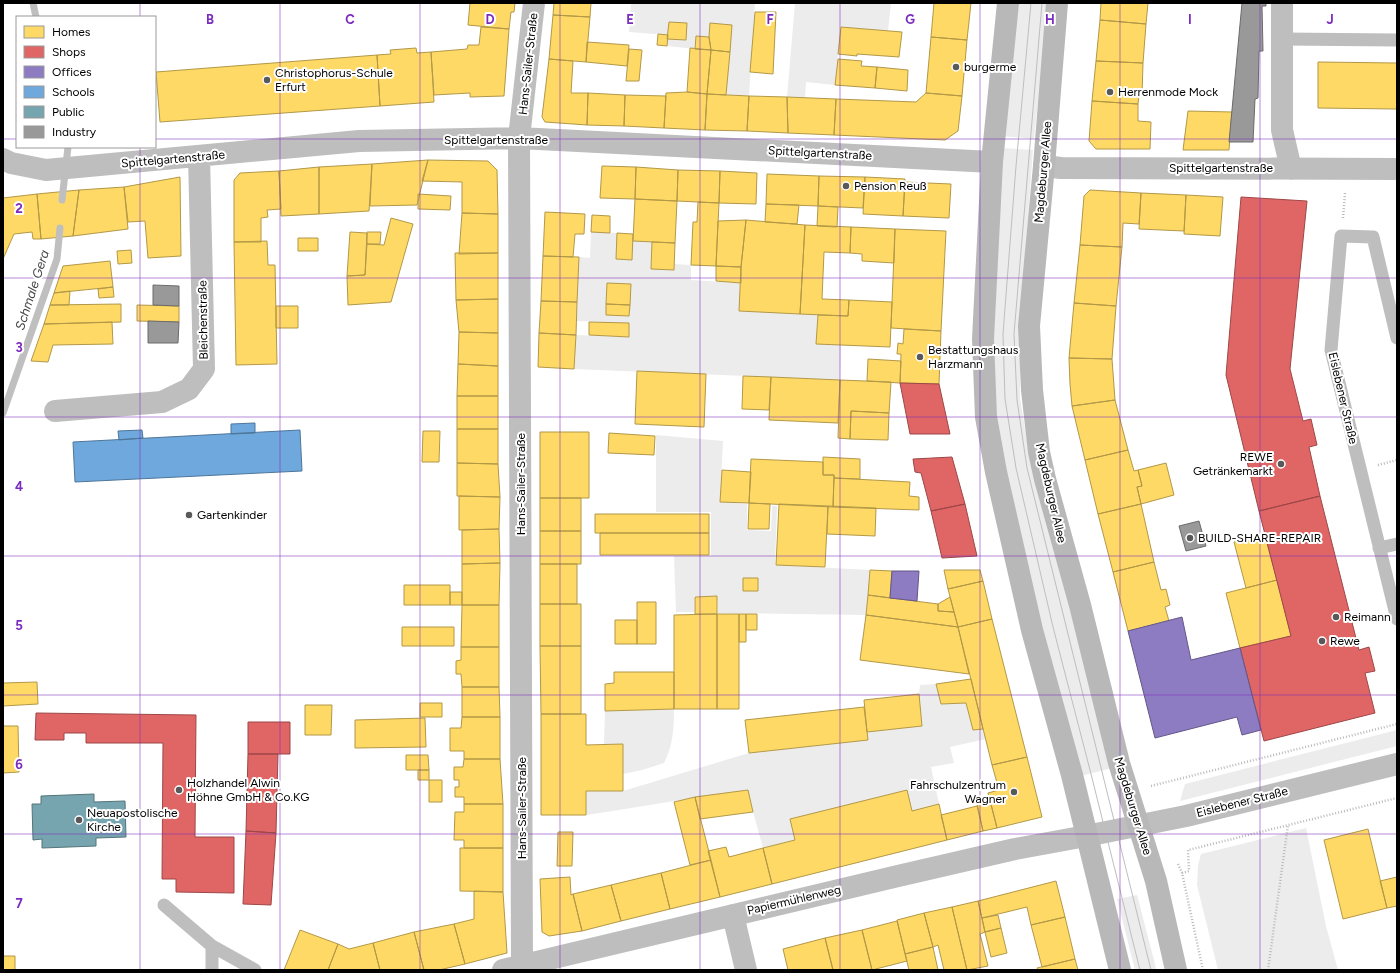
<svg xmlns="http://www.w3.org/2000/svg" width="1400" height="973" viewBox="0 0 1400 973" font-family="Figtree,sans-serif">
<rect width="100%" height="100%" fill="#fff"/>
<path fill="#ececec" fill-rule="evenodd" d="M 631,3 L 755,3 L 749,96 L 726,95 L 732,25 L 710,23 L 709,37 L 696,36 L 695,49 L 667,46 L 667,39 L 686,40 L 687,23 L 669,22 L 668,35 L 629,32 Z
M 795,3 L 891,3 L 888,31 L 841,27 L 835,85 L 806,82 L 805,98 L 787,97 Z
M 1016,3 L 1049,3 L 1034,139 L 1001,136 Z
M 1000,148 L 1033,150 L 1020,325 L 1020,397 L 1030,461 L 1116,767 L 1081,776 L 1051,664 L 986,398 Z
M 591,232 L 617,233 L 616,259 L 632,260 L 633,241 L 652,242 L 651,269 L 674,270 L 674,264 L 691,265 L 691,280 L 741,283 L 818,315 L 816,344 L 841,345 L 840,380 L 574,369 L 576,335 L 629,337 L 629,323 L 576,321 L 579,257 L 590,258 ZM 607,283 L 631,284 L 629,316 L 606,315 Z
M 656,435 L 723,441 L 720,502 L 747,504 L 747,530 L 771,531 L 772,506 L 777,506 L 775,565 L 870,570 L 866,615 L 718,613 L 717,596 L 694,596 L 694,612 L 676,612 L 674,556 L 711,556 L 711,512 L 656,512 Z
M 936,684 L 942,704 L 966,703 L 973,730 L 983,729 L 986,739 L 950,747 L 954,763 L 931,767 L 939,804 L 912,811 L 906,790 L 790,819 L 795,840 L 763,848 L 747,790 C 693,797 640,807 586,815 L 586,791 L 623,791 L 749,753 L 867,740 L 867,732 L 922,726 L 919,694 L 920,685 Z
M 674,709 C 674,728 673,746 664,763 L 642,770 L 623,774 L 623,744 L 604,744 L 605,711 Z
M 1397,730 L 1397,746 L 1180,801 L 1185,784 Z
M 1306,828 L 1326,926 L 1338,970 L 1218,970 L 1197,885 L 1198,865 L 1201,854 Z
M 1137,895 L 1155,964 L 1156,970 L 1135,970 L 1117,899 Z"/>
<path fill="#ffd966" stroke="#b29847" d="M 470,3 L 515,3 L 514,12 L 511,12 L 509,29 L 468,25 Z
M 554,3 L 591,3 L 590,17 L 553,15 Z
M 934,3 L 971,3 L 967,40 L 931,37 Z
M 1101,3 L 1148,3 L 1146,24 L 1100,20 Z
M 755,12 L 776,12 L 773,74 L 750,72 Z
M 553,15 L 590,17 L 586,62 L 549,59 Z
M 1100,20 L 1146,24 L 1143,63 L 1096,61 Z
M 669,22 L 687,23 L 686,40 L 667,39 Z
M 710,23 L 732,25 L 730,52 L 711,50 L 709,37 Z
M 481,27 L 509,29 L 504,96 L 470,97 L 470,93 L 434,95 L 431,52 L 467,49 L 468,45 L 479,45 Z
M 841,27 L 902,32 L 899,57 L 857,54 L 857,56 L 838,54 Z
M 658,34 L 668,35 L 667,46 L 657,45 Z
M 696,36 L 709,37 L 711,50 L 695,49 Z
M 931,37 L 967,40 L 962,96 L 926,93 Z
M 587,42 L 629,45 L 627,66 L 586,62 Z
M 416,48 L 417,53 L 431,52 L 434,102 L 380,106 L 377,55 L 391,54 L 390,50 Z
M 690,48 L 711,50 L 707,94 L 687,92 Z
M 629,49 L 642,50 L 639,81 L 626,81 Z
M 711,50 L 730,52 L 726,95 L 707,94 Z
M 377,55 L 380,106 L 160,122 L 156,72 Z
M 549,59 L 573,61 L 571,93 L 588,93 L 587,125 L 545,122 L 542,117 Z
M 838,59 L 862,61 L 861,66 L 877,67 L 875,88 L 835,85 Z
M 1096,61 L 1143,63 L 1142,95 L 1139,95 L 1138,104 L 1092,101 Z
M 1318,62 L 1397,63 L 1397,109 L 1318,108 Z
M 877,67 L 908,70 L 907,91 L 875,88 Z
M 687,92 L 707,94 L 705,130 L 664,128 L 666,93 Z
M 588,93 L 625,95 L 624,126 L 587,125 Z
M 926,93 L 962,96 L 958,131 L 945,140 L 834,135 L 836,99 L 916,102 Z
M 707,94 L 749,96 L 747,131 L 705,130 Z
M 625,95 L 666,96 L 664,128 L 624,126 Z
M 749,96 L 787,97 L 788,133 L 747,131 Z
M 787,97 L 836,99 L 834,135 L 788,133 Z
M 1092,101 L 1138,104 L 1138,121 L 1151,122 L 1150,149 L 1096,149 L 1089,141 Z
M 1188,111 L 1232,112 L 1229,150 L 1183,150 Z
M 428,160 L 417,205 L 370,206 L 372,164 Z
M 428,160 L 488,161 L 497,170 L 498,214 L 462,213 L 462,182 L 422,181 Z
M 372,164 L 369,211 L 319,214 L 319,167 Z
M 602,166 L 636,167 L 635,199 L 600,198 Z
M 319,167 L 319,214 L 281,216 L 279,171 Z
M 636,167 L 678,170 L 677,201 L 635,199 Z
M 678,170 L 720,171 L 719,203 L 677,201 Z
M 279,171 L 281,209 L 267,210 L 268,217 L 261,218 L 261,242 L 234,242 L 234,180 L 240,173 Z
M 720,171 L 757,173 L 756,204 L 719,203 Z
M 767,174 L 819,176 L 818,206 L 766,204 Z
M 819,176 L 865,177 L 863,208 L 818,206 Z
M 180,177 L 181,256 L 148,258 L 145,221 L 128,222 L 124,187 Z
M 865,177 L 905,179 L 903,216 L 863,214 Z
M 905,182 L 951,184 L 949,218 L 903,216 Z
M 124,187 L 128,229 L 73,236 L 79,190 Z
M 79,190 L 73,236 L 41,239 L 37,194 Z
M 1090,190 L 1141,193 L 1139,224 L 1123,223 L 1122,247 L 1080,245 L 1084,196 Z
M 1141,193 L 1186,195 L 1184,231 L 1139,229 Z
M 37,194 L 41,239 L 33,239 L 32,232 L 14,234 L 3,259 L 3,198 Z
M 418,194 L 451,196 L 450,210 L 418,209 Z
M 1186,195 L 1223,197 L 1220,236 L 1184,234 Z
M 635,199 L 677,201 L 675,243 L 633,241 Z
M 698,202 L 719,203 L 716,266 L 691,265 L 693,222 L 697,222 Z
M 766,204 L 799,205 L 797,224 L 765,222 Z
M 818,206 L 838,207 L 837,227 L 817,226 Z
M 545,212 L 585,214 L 584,234 L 575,234 L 573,257 L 543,256 Z
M 462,213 L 498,214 L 498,253 L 459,254 Z
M 592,215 L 610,216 L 610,233 L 591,232 Z
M 391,218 L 413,224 L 391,302 L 348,305 L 347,276 L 365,275 L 367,244 L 384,245 Z
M 746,220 L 741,267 L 716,266 L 718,221 Z
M 746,220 L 805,225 L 800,314 L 739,311 L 741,267 Z
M 805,225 L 851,227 L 850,253 L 824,252 L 822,299 L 849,300 L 848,316 L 800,314 Z
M 851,227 L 895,229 L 894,263 L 862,261 L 862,254 L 850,253 Z
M 895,229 L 946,231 L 941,331 L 891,328 Z
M 350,232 L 367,233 L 365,275 L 347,276 Z
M 367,232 L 381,232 L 380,244 L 367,244 Z
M 617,233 L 633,234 L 632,260 L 616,259 Z
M 298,238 L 318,238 L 318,251 L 298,251 Z
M 267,241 L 268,265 L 275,265 L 277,364 L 236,365 L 234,242 Z
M 652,242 L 675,243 L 674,270 L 651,269 Z
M 1080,245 L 1122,247 L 1116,306 L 1074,303 Z
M 131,250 L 132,263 L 118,264 L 117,251 Z
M 455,253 L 498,253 L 498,299 L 456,300 Z
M 543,256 L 579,257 L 577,302 L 541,301 Z
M 110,261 L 113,287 L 54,293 L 63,266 Z
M 716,266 L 741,267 L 741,283 L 716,281 Z
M 607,283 L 631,284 L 630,305 L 606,304 Z
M 113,287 L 114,297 L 99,298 L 98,289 Z
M 70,291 L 69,305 L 50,305 L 54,293 Z
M 498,299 L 498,333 L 459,332 L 456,300 Z
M 849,300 L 892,302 L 890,347 L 816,344 L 818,315 L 848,316 Z
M 541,301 L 577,302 L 576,335 L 539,333 Z
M 1074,303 L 1116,306 L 1112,359 L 1069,358 Z
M 121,304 L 121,322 L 44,324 L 50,305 Z
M 606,304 L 630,305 L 629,316 L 606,315 Z
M 137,305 L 179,306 L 179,322 L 137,321 Z
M 276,306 L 298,306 L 298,328 L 276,328 Z
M 112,322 L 113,344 L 53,345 L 48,362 L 31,361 L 44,324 Z
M 589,322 L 629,323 L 629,337 L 589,335 Z
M 904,329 L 941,331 L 939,384 L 900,383 L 901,354 L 897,354 L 898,343 L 903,344 Z
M 459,332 L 498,333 L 498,366 L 458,364 Z
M 539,333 L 576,335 L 574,369 L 538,367 Z
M 1069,358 L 1112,359 L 1115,400 L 1072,406 L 1070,384 Z
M 868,359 L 901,361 L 900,383 L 867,381 Z
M 458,364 L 498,366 L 498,396 L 457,396 Z
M 637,371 L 706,374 L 704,427 L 635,424 Z
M 743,376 L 771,377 L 769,410 L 742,409 Z
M 771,377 L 840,380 L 838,423 L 769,420 Z
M 840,380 L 891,382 L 889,413 L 851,411 L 850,439 L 838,438 Z
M 457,396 L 498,396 L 498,429 L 457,429 Z
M 1115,400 L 1128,450 L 1085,460 L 1072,406 Z
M 851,411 L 889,413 L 888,440 L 850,439 Z
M 457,429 L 498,429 L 498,464 L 457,463 Z
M 423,431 L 440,431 L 439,462 L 422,462 Z
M 540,432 L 589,432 L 589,498 L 540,498 Z
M 609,433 L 655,436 L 654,455 L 608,453 Z
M 1128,450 L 1134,471 L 1138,470 L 1142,486 L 1137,487 L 1141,504 L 1098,514 L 1085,460 Z
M 823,457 L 860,459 L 860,479 L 834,478 L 834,475 L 823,475 Z
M 751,459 L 823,462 L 823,475 L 834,475 L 833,507 L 749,503 Z
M 457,463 L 498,464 L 500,497 L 457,496 Z
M 1166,463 L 1174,495 L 1141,504 L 1137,487 L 1142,486 L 1138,470 Z
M 722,470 L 751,472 L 749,503 L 720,502 Z
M 834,478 L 910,482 L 909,496 L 919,497 L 919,510 L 833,507 Z
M 459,496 L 500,497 L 499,529 L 459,530 Z
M 540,498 L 581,498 L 581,531 L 540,531 Z
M 749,503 L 770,504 L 769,529 L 748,529 Z
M 779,504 L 828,506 L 825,567 L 776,565 Z
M 1141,504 L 1154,562 L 1113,572 L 1098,514 Z
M 828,506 L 876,508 L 875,536 L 827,534 Z
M 595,514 L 709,514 L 709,533 L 595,533 Z
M 499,529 L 500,563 L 462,564 L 462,530 Z
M 540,531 L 581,531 L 581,564 L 540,564 Z
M 600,533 L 709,533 L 709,555 L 600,555 Z
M 1265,536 L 1277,580 L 1246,588 L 1234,542 Z
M 1154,562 L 1161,590 L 1166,589 L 1170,605 L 1165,607 L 1169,621 L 1128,631 L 1113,572 Z
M 500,563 L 499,605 L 462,605 L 462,564 Z
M 540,564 L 577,564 L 577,604 L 540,604 Z
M 870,570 L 892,571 L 890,598 L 868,595 Z
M 944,570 L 980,570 L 983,581 L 948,589 Z
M 743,578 L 758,578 L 758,591 L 743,591 Z
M 1277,580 L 1291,636 L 1240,648 L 1226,593 Z
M 983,581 L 992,619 L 958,627 L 948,589 Z
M 404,585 L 450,585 L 450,605 L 404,605 Z
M 450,592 L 462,592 L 462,605 L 450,605 Z
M 868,595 L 938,604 L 938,611 L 954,612 L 958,627 L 866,615 Z
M 717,596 L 717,614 L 695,614 L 695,597 Z
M 950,597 L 954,612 L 938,611 L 938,604 Z
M 637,602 L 656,602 L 656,644 L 637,644 Z
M 540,604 L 581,604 L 581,646 L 540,646 Z
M 462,605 L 499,605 L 499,647 L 461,647 Z
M 717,614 L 717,709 L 674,709 L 674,615 Z
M 717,614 L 739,614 L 739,709 L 717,709 Z
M 739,614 L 746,614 L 746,642 L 739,642 Z
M 746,614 L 757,614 L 757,630 L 746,630 Z
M 866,615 L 958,627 L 969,674 L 860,660 Z
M 992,619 L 1027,757 L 992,765 L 958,627 Z
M 615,620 L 637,620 L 637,644 L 615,644 Z
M 402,627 L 454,627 L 454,646 L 402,646 Z
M 540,646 L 581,646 L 581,714 L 541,714 Z
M 461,647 L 499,647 L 499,687 L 462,687 L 461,674 L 456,674 L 456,661 L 461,660 Z
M 614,672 L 674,672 L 674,709 L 605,711 L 605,684 L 614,683 Z
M 971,679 L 983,729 L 973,730 L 966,703 L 941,704 L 936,684 Z
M 37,682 L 38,704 L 3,706 L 3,683 Z
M 462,687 L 499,687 L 500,717 L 462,717 Z
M 919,694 L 922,726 L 867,732 L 864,700 Z
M 420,703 L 442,703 L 442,717 L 420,717 Z
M 305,705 L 332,705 L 331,735 L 305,735 Z
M 864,707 L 868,740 L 749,753 L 745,720 Z
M 541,714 L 586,714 L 586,745 L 623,744 L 623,791 L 586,791 L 586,815 L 541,815 Z
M 462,717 L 500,717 L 500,759 L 464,759 L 464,751 L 450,751 L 450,728 L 461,728 Z
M 425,718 L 426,747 L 355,748 L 355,720 Z
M 3,726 L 18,726 L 19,772 L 3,773 Z
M 406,755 L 428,755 L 429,770 L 406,770 Z
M 1027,757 L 1042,817 L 997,828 L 988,793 L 999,790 L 992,765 Z
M 464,759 L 500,759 L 503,804 L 464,804 L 464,797 L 455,797 L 455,787 L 459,787 L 459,780 L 454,780 L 454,767 L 463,767 Z
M 418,770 L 429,770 L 429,780 L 418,780 Z
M 429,780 L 442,780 L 442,802 L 429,802 Z
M 748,790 L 753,812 L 700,819 L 695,797 Z
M 907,790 L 912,811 L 939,804 L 947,840 L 772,884 L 763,848 L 795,840 L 790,819 Z
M 989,796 L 997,828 L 983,831 L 977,803 L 981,802 L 980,798 Z
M 695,797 L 711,860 L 690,865 L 674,802 Z
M 464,804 L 503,804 L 503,848 L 464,848 L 464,840 L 454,840 L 455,812 L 464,812 Z
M 977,806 L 983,831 L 947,840 L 941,815 Z
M 1368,829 L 1387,908 L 1343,919 L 1324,840 Z
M 558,832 L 573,832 L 572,866 L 557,866 Z
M 726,847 L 729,857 L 763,848 L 772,884 L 720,897 L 708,851 Z
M 460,848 L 503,848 L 503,892 L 460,891 Z
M 711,860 L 720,897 L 670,909 L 661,873 Z
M 661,873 L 670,909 L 621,921 L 611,885 Z
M 570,877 L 571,895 L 573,894 L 582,931 L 549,936 L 542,932 L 540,879 Z
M 1397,877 L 1397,906 L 1387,908 L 1380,881 Z
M 1056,881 L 1065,917 L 1031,925 L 1027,907 L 982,918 L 978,901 Z
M 611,885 L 621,921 L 582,931 L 573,894 Z
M 474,891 L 503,892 L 507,953 L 465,964 L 454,924 L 474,919 Z
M 978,901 L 985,932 L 980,934 L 988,966 L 967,970 L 952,907 Z
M 952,907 L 967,970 L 944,970 L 938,945 L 933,947 L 924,913 Z
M 924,913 L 933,947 L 905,954 L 897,920 Z
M 998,915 L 1001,928 L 985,932 L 982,918 Z
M 1065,917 L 1075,959 L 1042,967 L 1031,925 Z
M 897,921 L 907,961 L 872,970 L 862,930 Z
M 454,924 L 465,964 L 439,970 L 424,970 L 414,932 Z
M 1001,928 L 1007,953 L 991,957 L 985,932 Z
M 300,930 L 338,944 L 328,970 L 284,970 Z
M 862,930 L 872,970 L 833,970 L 825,938 Z
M 414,932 L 424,970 L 380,970 L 373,943 Z
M 825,938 L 833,970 L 788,970 L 783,949 Z
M 373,943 L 380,970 L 328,970 L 338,944 L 349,949 Z
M 933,947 L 938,970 L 909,970 L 905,954 Z
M 3,956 L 15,956 L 15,970 L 3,970 Z
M 1075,959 L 1078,970 L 1038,970 L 1037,968 Z"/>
<path fill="#e06666" stroke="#9d4747" d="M 1241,197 L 1307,201 L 1290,369 L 1303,421 L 1311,419 L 1317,445 L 1309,447 L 1320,496 L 1259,511 L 1226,375 Z
M 900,383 L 939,384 L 950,434 L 910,434 Z
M 952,457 L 965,504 L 931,511 L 921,473 L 915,472 L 913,459 Z
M 1320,496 L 1359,650 L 1369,647 L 1375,671 L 1365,673 L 1375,713 L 1264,741 L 1240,648 L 1291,636 L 1259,511 Z
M 965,504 L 977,556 L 942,558 L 931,511 Z
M 36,713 L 196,715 L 195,837 L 234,837 L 234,893 L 176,892 L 176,879 L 162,879 L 163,743 L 86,743 L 86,733 L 64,733 L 64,740 L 35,740 Z
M 248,722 L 290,722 L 290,754 L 248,754 Z
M 248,754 L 278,754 L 276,833 L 246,831 Z
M 246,831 L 276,833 L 271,905 L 243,904 Z"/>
<path fill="#8e7cc3" stroke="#635788" d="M 892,571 L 919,571 L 917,601 L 890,598 Z
M 1182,617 L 1191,660 L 1240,648 L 1261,730 L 1242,735 L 1237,717 L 1155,738 L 1128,631 Z"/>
<path fill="#6fa8dc" stroke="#4e769a" d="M 255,423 L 255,433 L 231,434 L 231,424 Z
M 142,430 L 143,438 L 119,440 L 118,431 Z
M 300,430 L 302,471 L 75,482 L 73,442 Z"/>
<path fill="#76a5af" stroke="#53747a" d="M 94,794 L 94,802 L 125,801 L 126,837 L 96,838 L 96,846 L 42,848 L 42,839 L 33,840 L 32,804 L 41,804 L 41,796 Z"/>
<path fill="#999" stroke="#6b6b6b" d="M 1242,3 L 1266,3 L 1266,6 L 1262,6 L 1263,51 L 1259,51 L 1258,98 L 1255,99 L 1253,142 L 1229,142 Z
M 153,285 L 179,286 L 179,306 L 153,305 Z
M 148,321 L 179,322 L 178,343 L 148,343 Z
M 1199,521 L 1206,546 L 1186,551 L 1179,526 Z"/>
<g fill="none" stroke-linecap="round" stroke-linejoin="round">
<path stroke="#bfbfbf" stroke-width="7" d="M 33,3 L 36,17
M 62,200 L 68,147
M 3,413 L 57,259 L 60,228"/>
<path stroke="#b9b9b9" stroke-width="2.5" stroke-dasharray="1 2" stroke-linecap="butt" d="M 1343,218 L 1345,193
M 1378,465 L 1397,460
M 1151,786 L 1397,724
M 1178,864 L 1182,873 L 1203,970
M 1182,873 L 1189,871 L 1188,850 L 1397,798
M 1268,970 L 1288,825"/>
<path stroke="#bebebe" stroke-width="13" d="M 1282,39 L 1397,40
M 1397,338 L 1373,237 L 1341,236 L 1331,350 L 1397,619
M 1379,548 L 1397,544
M 164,905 L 212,946 L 212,970
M 212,946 L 255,970"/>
<path stroke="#bebebe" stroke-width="22" d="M 1282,3 L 1282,130 L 1291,169
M 3,159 L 11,163 L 46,170 L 359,141 L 519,138 L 992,162
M 1044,166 L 1061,168 L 1397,169
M 55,411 L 162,402 L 189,389 L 204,369 L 199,156
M 733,915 L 746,970
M 522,965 L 519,138 L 534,3
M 503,970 L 898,876 L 1015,849 L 1086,836"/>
<path stroke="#bebebe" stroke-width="22" d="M 1086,836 L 1186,816 L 1397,764"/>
<path stroke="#b8b8b8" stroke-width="22" d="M 1008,3 L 992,162 L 983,339 L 986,417 L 996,472 L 1032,630 L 1072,775 L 1120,970
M 1057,3 L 1044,166 L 1029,326 L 1032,390 L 1039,452 L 1045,479 L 1080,605 L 1119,763 L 1156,881 L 1176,970"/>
<path stroke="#bebebe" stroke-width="1" d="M 1031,3 L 1016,166 L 1003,334 L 1005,399 L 1016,468 L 1053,627 L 1090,770 L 1140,970
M 1042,3 L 1014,334 L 1017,400 L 1027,468 L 1151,970"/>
</g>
<path fill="none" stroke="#7b2cbf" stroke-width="1" stroke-opacity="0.55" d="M 140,3 L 140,17M 280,3 L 280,970M 420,3 L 420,970M 560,3 L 560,970M 700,3 L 700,970M 840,3 L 840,970M 980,3 L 980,970M 1120,3 L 1120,970M 1260,3 L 1260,970M 3,139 L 17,139M 155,139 L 1397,139M 140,147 L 140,970M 3,278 L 1397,278M 3,417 L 1397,417M 3,556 L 1397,556M 3,695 L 1397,695M 3,834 L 1397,834"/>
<g fill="#595959" stroke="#fff" stroke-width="1.5">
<circle cx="956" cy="67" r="4"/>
<circle cx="267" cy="80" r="4"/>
<circle cx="1110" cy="92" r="4"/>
<circle cx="846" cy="186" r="4"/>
<circle cx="920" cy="357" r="4"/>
<circle cx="1281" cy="464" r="4"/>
<circle cx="189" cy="515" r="4"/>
<circle cx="1190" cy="538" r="4"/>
<circle cx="1336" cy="617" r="4"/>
<circle cx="1322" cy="641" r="4"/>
<circle cx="179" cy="790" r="4"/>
<circle cx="1014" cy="792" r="4"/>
<circle cx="79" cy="820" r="4"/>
</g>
<g text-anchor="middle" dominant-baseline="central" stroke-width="4" stroke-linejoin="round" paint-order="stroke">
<g font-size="12" fill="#000" stroke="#fff">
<text transform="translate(528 64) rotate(-84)">Hans-Sailer-Straße</text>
<text x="496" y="140">Spittelgartenstraße</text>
<text transform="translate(820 153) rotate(3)">Spittelgartenstraße</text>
<text transform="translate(173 159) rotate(-5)">Spittelgartenstraße</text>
<text x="1221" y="168">Spittelgartenstraße</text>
<text transform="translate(1043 172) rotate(-85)">Magdeburger Allee</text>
<text transform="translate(203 320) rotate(-91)">Bleichenstraße</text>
<text transform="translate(1343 398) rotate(77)">Eislebener Straße</text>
<text transform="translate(521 484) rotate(-90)">Hans-Sailer-Straße</text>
<text transform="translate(1051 493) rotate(77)">Magdeburger Allee</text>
<text transform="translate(1242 802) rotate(-14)">Eislebener Straße</text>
<text transform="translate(1133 806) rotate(73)">Magdeburger Allee</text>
<text transform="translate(522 808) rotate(-90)">Hans-Sailer-Straße</text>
<text transform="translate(794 900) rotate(-13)">Papiermühlenweg</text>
</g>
<g font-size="12" fill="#000" stroke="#fff" text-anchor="start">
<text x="964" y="67">burgerme</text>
<text x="275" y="73">Christophorus-Schule<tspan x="275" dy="14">Erfurt</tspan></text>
<text x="1118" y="92">Herrenmode Mock</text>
<text x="854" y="186">Pension Reuß</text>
<text x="928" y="350">Bestattungshaus<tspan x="928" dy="14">Harzmann</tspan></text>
<text x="1273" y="457" text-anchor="end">REWE<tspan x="1273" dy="14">Getränkemarkt</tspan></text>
<text x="197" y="515">Gartenkinder</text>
<text x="1198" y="538">BUILD-SHARE-REPAIR</text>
<text x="1344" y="617">Reimann</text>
<text x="1330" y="641">Rewe</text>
<text x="187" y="783">Holzhandel Alwin<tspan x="187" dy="14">Höhne GmbH &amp; Co.KG</tspan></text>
<text x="1006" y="785" text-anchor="end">Fahrschulzentrum<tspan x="1006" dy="14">Wagner</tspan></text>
<text x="87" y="813">Neuapostolische<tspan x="87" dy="14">Kirche</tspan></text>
</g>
<g font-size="13" font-style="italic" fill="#444" stroke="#fff">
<text transform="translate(32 290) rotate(-72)">Schmale Gera</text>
</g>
</g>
<g font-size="13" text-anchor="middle" font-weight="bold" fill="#7b2cbf" stroke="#fff" stroke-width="4" stroke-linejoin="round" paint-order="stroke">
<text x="210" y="24">B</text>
<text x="350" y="24">C</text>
<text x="490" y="24">D</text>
<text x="630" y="24">E</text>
<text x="770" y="24">F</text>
<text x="910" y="24">G</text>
<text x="1050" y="24">H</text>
<text x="1190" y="24">I</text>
<text x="1330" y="24">J</text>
<text x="19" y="213">2</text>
<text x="19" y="352">3</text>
<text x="19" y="491">4</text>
<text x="19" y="630">5</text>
<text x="19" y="769">6</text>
<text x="19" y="908">7</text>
</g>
<rect width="1400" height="973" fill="none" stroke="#000000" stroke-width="8"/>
<rect x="16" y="16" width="140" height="132" fill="#ffffff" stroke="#999999"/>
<rect x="24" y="26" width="20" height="12" fill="#ffd966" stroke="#999999"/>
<text x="52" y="36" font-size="12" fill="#000000">Homes</text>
<rect x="24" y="46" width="20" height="12" fill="#e06666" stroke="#999999"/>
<text x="52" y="56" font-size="12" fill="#000000">Shops</text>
<rect x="24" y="66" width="20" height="12" fill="#8e7cc3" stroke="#999999"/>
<text x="52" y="76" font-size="12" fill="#000000">Offices</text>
<rect x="24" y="86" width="20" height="12" fill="#6fa8dc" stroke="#999999"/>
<text x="52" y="96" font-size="12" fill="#000000">Schools</text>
<rect x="24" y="106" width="20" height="12" fill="#76a5af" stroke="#999999"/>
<text x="52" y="116" font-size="12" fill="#000000">Public</text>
<rect x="24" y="126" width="20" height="12" fill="#999999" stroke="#999999"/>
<text x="52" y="136" font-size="12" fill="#000000">Industry</text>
</svg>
